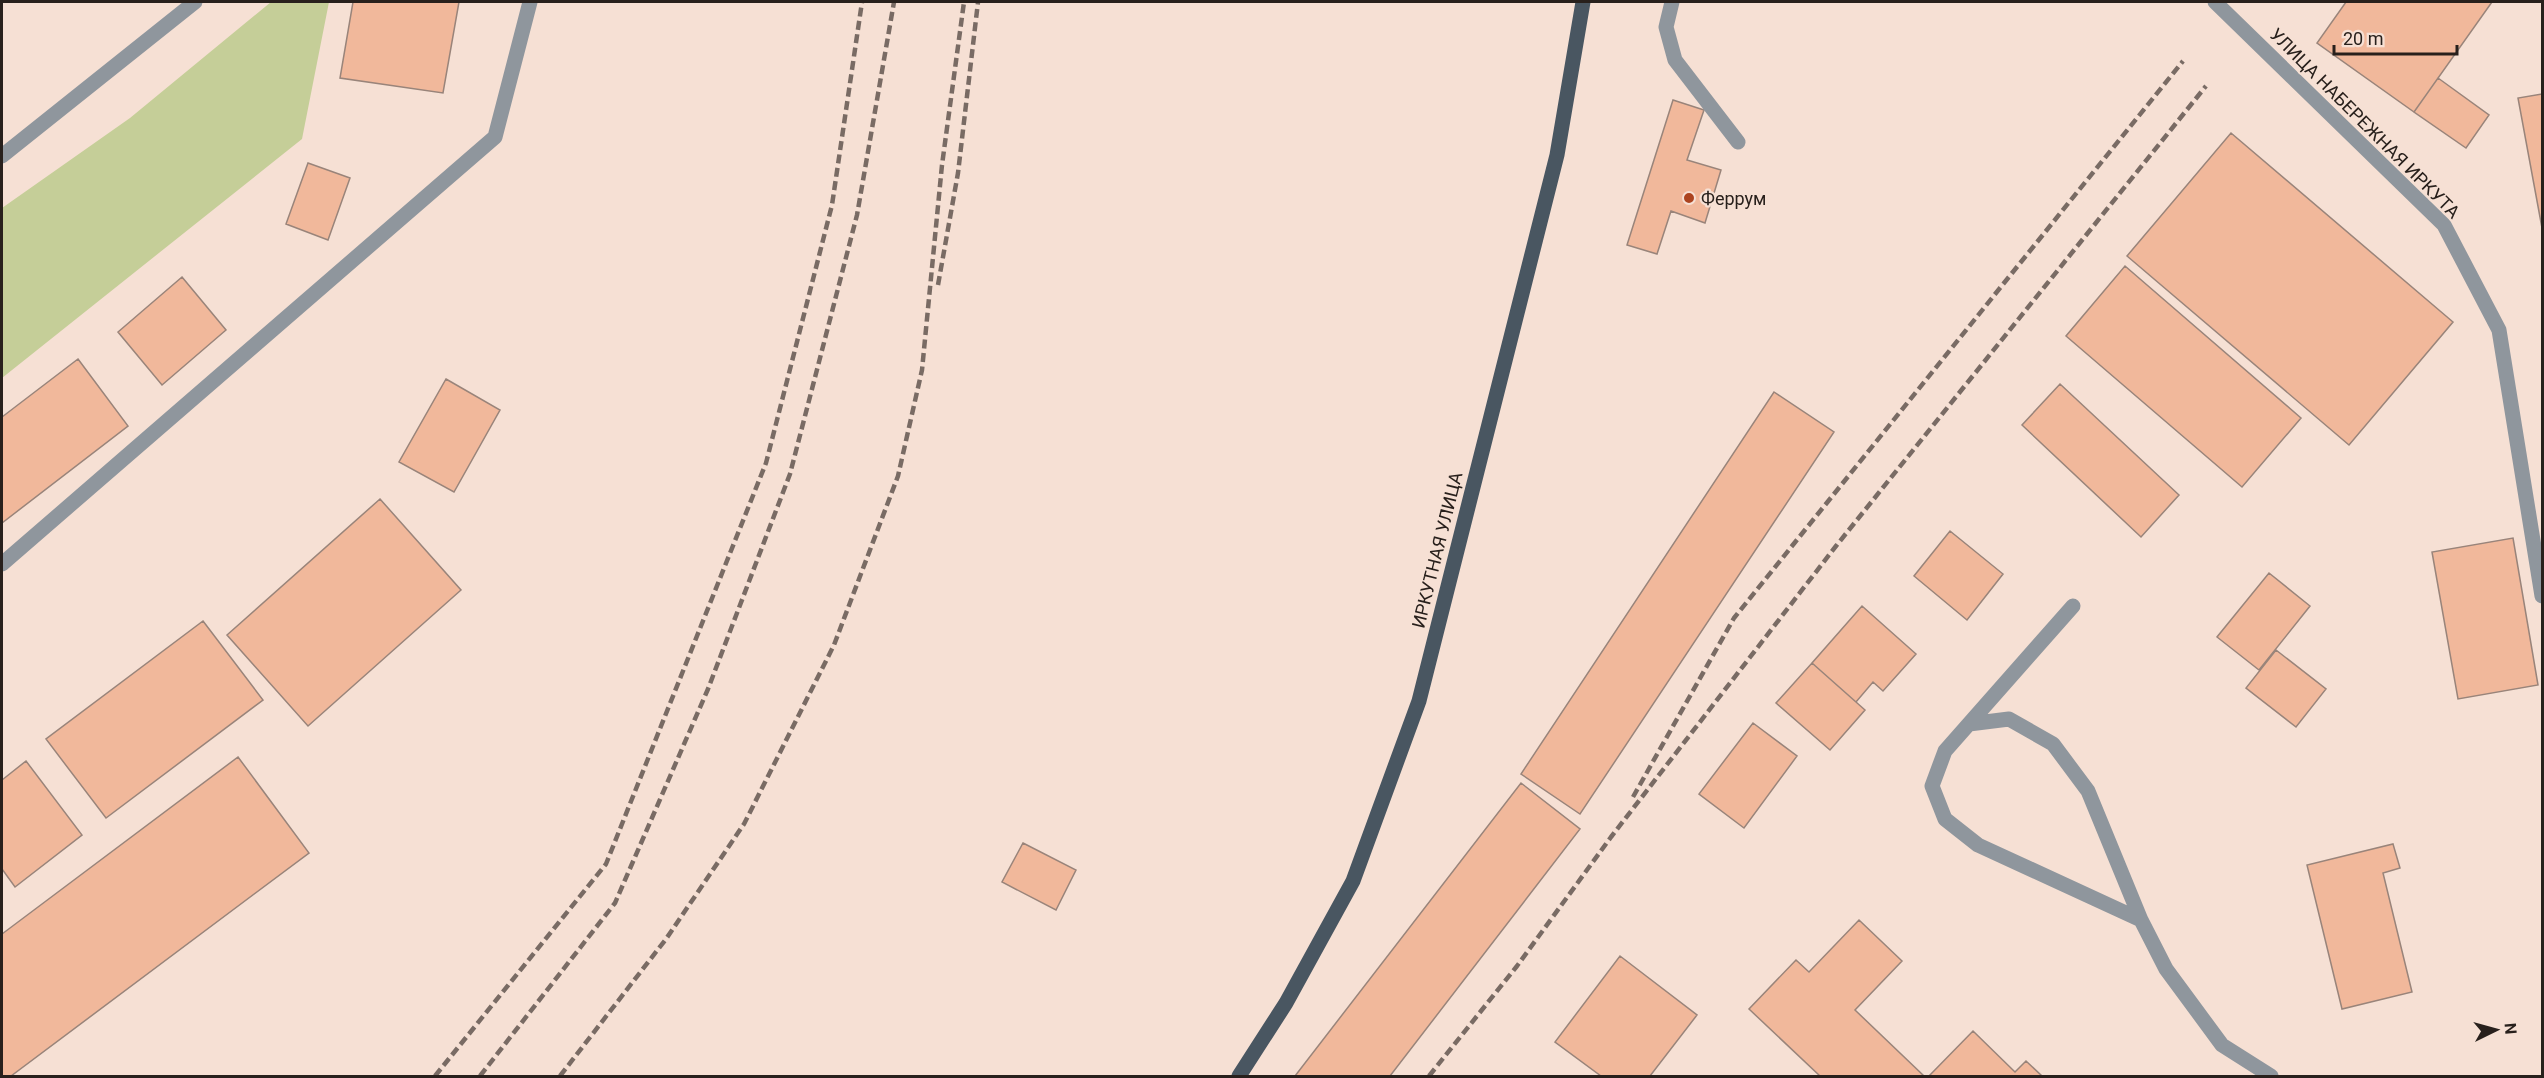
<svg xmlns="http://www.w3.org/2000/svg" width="2544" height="1078" viewBox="0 0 2544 1078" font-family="Roboto,sans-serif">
<rect width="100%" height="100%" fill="#f6e0d4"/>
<path fill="#c5ce98" d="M 271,2 L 329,2 L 302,139 L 2,378 L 2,208 L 130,118 Z"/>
<path fill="#f1b89b" stroke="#99847a" stroke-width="1.5" d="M 353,2 L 459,2 L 443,93 L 340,78 Z
M 2346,2 L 2492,2 L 2414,112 L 2317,43 Z
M 2438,78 L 2489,115 L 2466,148 L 2414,112 Z
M 2542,94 L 2542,228 L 2518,98 Z
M 1673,100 L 1704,110 L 1687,160 L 1721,170 L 1705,223 L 1671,211 L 1657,254 L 1627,245 Z
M 2231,133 L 2453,322 L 2349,445 L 2127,256 Z
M 308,163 L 350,178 L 328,240 L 286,224 Z
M 2125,266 L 2301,418 L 2242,487 L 2066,336 Z
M 182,277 L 226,330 L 162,385 L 118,332 Z
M 78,359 L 128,426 L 2,523 L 2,417 Z
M 446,379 L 500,410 L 454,492 L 399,462 Z
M 2060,384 L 2179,495 L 2141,537 L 2022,425 Z
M 1774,392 L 1834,432 L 1580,814 L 1521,774 Z
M 380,499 L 461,590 L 308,726 L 227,635 Z
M 1950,531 L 2003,574 L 1967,620 L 1914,576 Z
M 2513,538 L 2538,685 L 2458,699 L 2432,552 Z
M 2269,573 L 2310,606 L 2259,670 L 2217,637 Z
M 1862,606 L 1916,654 L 1883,691 L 1873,682 L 1856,702 L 1812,663 Z
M 203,621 L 263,700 L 106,818 L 46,739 Z
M 2276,650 L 2326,689 L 2296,727 L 2246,688 Z
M 1812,663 L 1865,710 L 1830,750 L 1776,703 Z
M 1753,723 L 1797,756 L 1744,828 L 1699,794 Z
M 238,757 L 309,853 L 11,1076 L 2,1076 L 2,934 Z
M 26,761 L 82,835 L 15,887 L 2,869 L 2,780 Z
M 1521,783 L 1580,829 L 1390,1076 L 1295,1076 Z
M 1023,843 L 1076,870 L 1056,910 L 1002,882 Z
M 2393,844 L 2400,868 L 2383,873 L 2412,992 L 2342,1009 L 2307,865 Z
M 1859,920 L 1902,961 L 1855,1010 L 1924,1076 L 1820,1076 L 1749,1009 L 1796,960 L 1809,972 Z
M 1620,956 L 1697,1015 L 1650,1076 L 1601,1076 L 1555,1042 Z
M 1973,1031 L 2015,1072 L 2026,1061 L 2042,1076 L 1929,1076 Z"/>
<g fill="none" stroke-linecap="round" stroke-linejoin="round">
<path stroke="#8f969d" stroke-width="15" d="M 1672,2 L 1666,27 L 1675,60 L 1738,142
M 2215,2 L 2444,225 L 2499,330 L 2542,596
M 2,156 L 195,2
M 2,564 L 495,137 L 530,2
M 2073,606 L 1945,751 L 1932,786 L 1945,819 L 1978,845 L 2141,920 L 2166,969 L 2222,1045 L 2271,1076
M 1969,724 L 2009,719 L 2053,744 L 2088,791 L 2141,920"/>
<path stroke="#495661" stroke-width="15" d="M 1239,1076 L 1286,1003 L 1353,881 L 1419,701 L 1557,155 L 1583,2"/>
<path stroke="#796b64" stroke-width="4.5" stroke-dasharray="9 4.5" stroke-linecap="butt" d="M 938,285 L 958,173 L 978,2
M 1633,797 L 1734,618 L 2183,61
M 435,1076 L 606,864 L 766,463 L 832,205 L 862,2
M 480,1076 L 615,903 L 708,689 L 790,474 L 857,215 L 894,2
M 560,1076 L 666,939 L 744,824 L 834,645 L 898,476 L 922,370 L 942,165 L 964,2
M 1429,1076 L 1517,966 L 1611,837 L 1836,546 L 2206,86"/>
</g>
<circle fill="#ac4420" stroke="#f6e0d4" stroke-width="2" cx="1689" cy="198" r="6"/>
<g text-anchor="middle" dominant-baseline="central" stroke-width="4.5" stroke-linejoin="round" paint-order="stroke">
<g font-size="18" fill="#28201c" stroke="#f6e0d4">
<text transform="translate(2365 123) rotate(45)">УЛИЦА НАБЕРЕЖНАЯ ИРКУТА</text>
<text transform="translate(1437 550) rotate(-76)">ИРКУТНАЯ УЛИЦА</text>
</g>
<g font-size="18" fill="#28201c" stroke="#f6e0d4" text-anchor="start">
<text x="1701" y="198">Феррум</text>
</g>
</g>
<rect width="2544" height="1078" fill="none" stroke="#28201c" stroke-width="6"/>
<g transform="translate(2496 1030) rotate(85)" stroke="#f6e0d4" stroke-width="4.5" paint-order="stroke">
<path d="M0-4.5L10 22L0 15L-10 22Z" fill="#28201c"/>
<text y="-9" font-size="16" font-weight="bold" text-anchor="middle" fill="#28201c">N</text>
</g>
<path d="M2334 45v9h123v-9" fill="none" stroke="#28201c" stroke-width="3"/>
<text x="2343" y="45" font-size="18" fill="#28201c" stroke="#f6e0d4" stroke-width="4.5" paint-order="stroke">20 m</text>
</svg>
